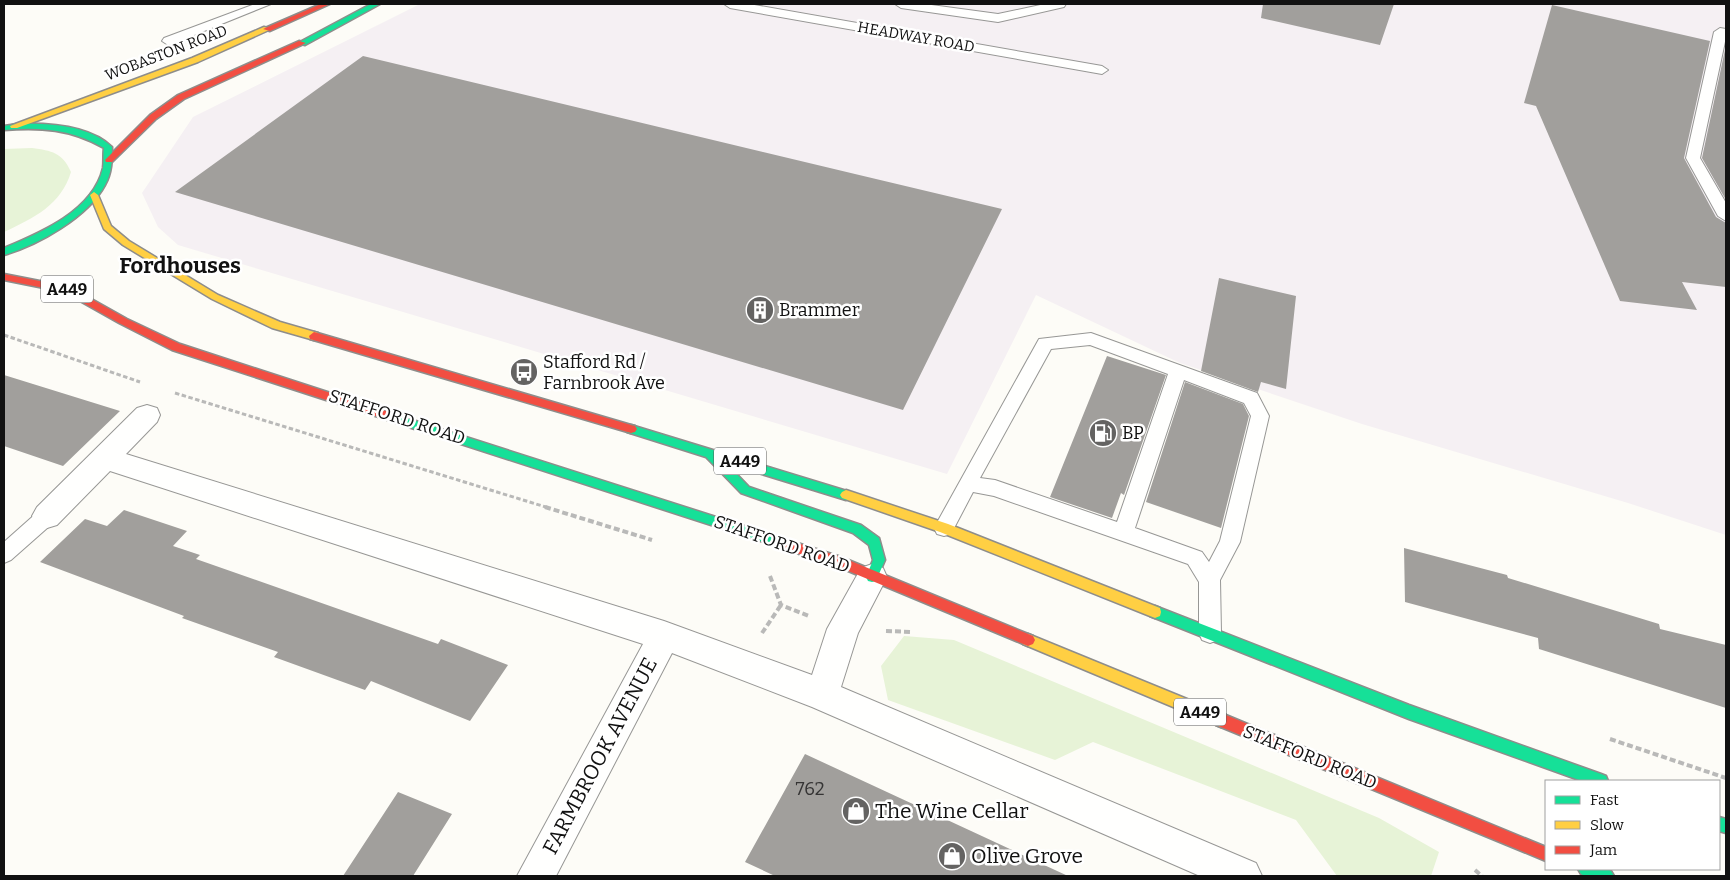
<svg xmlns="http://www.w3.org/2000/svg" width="1730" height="880" viewBox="0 0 1730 880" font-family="Bitter,serif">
<rect width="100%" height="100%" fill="#fdfcf7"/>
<path fill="#f5f0f3" d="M 420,4 L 1726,4 L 1726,535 L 1628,503 L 1362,424 L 1180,363 L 1036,295 L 947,474 L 178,245 L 158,227 L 142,193 L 193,117 Z"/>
<path fill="#e7f3d7" d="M 32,148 C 52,151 62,152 71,172 C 61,205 34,218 4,232 L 4,149 Z
M 904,636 L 954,640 L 1379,818 L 1439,852 L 1431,876 L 1337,876 L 1296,820 L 1093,742 L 1055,760 L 888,700 L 881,666 Z"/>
<path fill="#a19f9c" d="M 1263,4 L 1394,4 L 1380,45 L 1261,18 Z
M 1552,5 L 1710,41 L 1684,158 L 1716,217 L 1726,223 L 1726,287 L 1682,282 L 1697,310 L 1620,301 L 1536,106 L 1524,103 Z
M 1726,45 L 1726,200 L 1702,158 Z
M 363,56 L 855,174 L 1002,209 L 903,410 L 175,192 Z
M 1219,278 L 1296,296 L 1286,389 L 1261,382 L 1258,392 L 1201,371 Z
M 1107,356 L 1166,375 L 1124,495 L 1121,493 L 1112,518 L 1050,497 Z
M 4,375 L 120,411 L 63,466 L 4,446 Z
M 1185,382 L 1243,404 L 1249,416 L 1221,528 L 1146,502 Z
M 124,510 L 187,531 L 173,546 L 200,555 L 196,559 L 438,644 L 441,639 L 508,665 L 470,721 L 371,681 L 365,690 L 274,657 L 278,652 L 182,618 L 184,616 L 40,562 L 85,519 L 107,526 Z
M 1404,548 L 1507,575 L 1508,578 L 1659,624 L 1660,629 L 1726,645 L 1726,708 L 1539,649 L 1538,638 L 1405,602 Z
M 805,754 L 1068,876 L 775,876 L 745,862 Z
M 398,792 L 452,814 L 413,876 L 343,876 Z"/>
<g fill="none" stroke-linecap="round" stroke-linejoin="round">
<defs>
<path id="lane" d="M 255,4 L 271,4 L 172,44 L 168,45 L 162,41 L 164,38 Z
M 724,4 L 749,4 L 1102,66 L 1108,70 L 1102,74 L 730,8 Z
M 895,4 L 924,4 L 998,14 L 1045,4 L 1066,4 L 1064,7 L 998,22 L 901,8 Z
M 1720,28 L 1726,29 L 1726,37 L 1700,158 L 1726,203 L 1726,221 L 1718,216 L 1686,158 L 1714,32 Z
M 1091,333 L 1257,393 L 1269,416 L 1240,542 L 1220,580 L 1221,633 L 1218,640 L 1210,643 L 1202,640 L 1199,633 L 1199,582 L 1188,564 L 994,496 L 973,492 L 951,534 L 944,536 L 937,534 L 934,528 L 1039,339 ZM 1090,345 L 1168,374 L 1117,522 L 995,480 L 980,478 L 1051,349 ZM 1184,380 L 1244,403 L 1251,416 L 1220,541 L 1209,562 L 1202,552 L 1135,528 Z
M 47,508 L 54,510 L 57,516 L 54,522 L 11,560 L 4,563 L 4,542 L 40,510 Z"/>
<path id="street" d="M 147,405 L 157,408 L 160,415 L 157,422 L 126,454 L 664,621 L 812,675 L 827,629 L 861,568 L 872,564 L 883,568 L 887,577 L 858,633 L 841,687 L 1256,863 L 1262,876 L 1200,876 L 812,707 L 672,653 L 556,876 L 517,876 L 643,644 L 110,471 L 57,525 L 47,528 L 37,525 L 32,516 L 37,507 L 137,408 Z"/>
<path id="fast" d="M 371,4 L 380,4 L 305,45 L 298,43 Z
M 18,124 C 48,123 89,125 112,147 C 112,160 112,173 105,185 C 88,217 38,245 4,255 L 4,248 C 40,233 93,211 103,168 C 104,161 103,154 104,148 C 71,129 40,127 4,130 L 4,126 Z
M 394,414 L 788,540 L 792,541 L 794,545 L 792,549 L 788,550 L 390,421 L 388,418 Z
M 631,425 L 850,492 L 852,495 L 850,498 L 846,500 L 726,463 L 749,487 L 861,525 L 879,538 L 885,560 L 876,581 L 872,582 L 868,581 L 866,577 L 873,560 L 869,545 L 853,533 L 741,493 L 706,457 L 627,432 L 625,429 L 627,426 Z
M 1155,606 L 1409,705 L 1601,774 L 1606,776 L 1608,781 L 1582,781 L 1409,719 L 1150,616 L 1149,612 L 1150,608 Z
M 1719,817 L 1726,819 L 1726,833 L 1719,831 Z
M 1578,869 L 1607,869 L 1611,871 L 1614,876 L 1585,876 L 1581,874 Z"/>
<path id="slow" d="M 264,27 L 271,29 L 198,62 L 17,128 L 11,128 L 10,126 L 192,58 Z
M 94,192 L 98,195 L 111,226 L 129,241 L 218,295 L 280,322 L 318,333 L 319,336 L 318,339 L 314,340 L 272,328 L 212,299 L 123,245 L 104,229 L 90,195 Z
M 846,490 L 948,524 L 1160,608 L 1161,612 L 1160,616 L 1155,618 L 940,532 L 842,498 L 840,495 L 842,492 Z
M 1028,634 L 1226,715 L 1228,720 L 1226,725 L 1221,727 L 1023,644 L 1021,640 L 1023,636 Z"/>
<path id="jam" d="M 321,4 L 330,4 L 270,31 L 263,29 Z
M 299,41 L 306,43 L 184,99 L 156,119 L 112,162 L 106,162 L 105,160 L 150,115 L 178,95 Z
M 4,274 L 70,287 L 127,319 L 180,344 L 398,415 L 400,418 L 394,422 L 172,350 L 119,323 L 64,292 L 4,280 Z
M 314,332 L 631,425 L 635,426 L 637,429 L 635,432 L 631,433 L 310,339 L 309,336 Z
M 788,540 L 841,557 L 1033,636 L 1035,640 L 1033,644 L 1028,646 L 834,565 L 784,549 L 782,545 L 784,541 Z
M 1221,713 L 1546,847 L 1546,861 L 1216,725 L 1214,720 L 1216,715 Z"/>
</defs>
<use href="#lane" stroke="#979795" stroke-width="2"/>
<use href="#street" stroke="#979795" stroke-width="2"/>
<use href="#fast" stroke="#8e8d8b" stroke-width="3"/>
<use href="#slow" stroke="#8e8d8b" stroke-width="3"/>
<use href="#jam" stroke="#8e8d8b" stroke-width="3"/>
<path stroke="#b9b9b8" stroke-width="3" stroke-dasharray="4.5 2.5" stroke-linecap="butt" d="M 4,335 L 140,382
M 175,393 L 549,508"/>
<path stroke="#b9b9b8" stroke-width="4" stroke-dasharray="6 3" stroke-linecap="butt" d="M 545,507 L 652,540
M 770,576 L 781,605 L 809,616
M 886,631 L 912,632
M 762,633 L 781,605
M 1610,739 L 1726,778
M 1475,870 L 1482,876"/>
<use href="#lane" fill="#fffffe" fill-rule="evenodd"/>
<use href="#street" fill="#fffffe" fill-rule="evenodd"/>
<use href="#fast" fill="#16e098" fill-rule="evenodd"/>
<use href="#slow" fill="#ffcf43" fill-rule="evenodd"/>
<use href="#jam" fill="#f24e42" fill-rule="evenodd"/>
</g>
<defs>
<symbol id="building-disc" viewBox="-11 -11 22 22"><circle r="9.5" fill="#646362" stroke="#fff"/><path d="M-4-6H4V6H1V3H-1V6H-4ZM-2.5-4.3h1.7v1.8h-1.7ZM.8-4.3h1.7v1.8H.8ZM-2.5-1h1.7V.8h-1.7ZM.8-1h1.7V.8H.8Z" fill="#fff"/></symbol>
<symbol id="bus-disc" viewBox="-11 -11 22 22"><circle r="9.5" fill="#646362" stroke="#fff"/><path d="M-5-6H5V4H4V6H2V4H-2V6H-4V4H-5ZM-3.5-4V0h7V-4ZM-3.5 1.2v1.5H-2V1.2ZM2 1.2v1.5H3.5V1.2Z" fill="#fff"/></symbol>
<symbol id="fuel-disc" viewBox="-11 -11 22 22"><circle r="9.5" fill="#646362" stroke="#fff"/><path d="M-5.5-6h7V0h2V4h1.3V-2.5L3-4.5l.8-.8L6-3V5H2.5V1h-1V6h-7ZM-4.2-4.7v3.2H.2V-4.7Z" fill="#fff"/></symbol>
<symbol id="shop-disc" viewBox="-11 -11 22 22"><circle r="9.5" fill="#646362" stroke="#fff"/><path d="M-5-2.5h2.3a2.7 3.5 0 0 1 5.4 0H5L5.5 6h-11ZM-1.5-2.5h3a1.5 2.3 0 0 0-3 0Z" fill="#fff"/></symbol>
</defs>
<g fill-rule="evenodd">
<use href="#building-disc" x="744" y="294" width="32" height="32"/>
<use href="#bus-disc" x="508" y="356" width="32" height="32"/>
<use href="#fuel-disc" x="1087" y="417" width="32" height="32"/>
<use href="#shop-disc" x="840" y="795" width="32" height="32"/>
<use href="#shop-disc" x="936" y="840" width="32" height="32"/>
</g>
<g text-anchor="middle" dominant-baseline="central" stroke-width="5" stroke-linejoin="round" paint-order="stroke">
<g font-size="15" fill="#111" stroke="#fff">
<text transform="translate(916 37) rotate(10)">HEADWAY ROAD</text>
<text transform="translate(166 53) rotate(-21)">WOBASTON ROAD</text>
</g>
<g fill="#fff" stroke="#585858" stroke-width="1">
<rect x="41" y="275.5" width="52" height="27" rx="4"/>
<rect x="714" y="447.5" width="52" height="27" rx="4"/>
<rect x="1174" y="698.5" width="52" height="27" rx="4"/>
</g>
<g font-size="16" font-weight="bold" fill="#111">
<text x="67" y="289">A449</text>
<text x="740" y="461">A449</text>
<text x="1200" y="712">A449</text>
</g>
<g font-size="18" fill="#111" stroke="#fff" text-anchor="start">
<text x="779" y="310">Brammer</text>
<text x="543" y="362">Stafford Rd /<tspan x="543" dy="21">Farnbrook Ave</tspan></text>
<text x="1122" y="433">BP</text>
</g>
<g font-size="18" fill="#111" stroke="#fff">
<text transform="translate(397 417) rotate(18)">STAFFORD ROAD</text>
<text transform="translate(782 544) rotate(19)">STAFFORD ROAD</text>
<text transform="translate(1310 757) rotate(22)">STAFFORD ROAD</text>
</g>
<g font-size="18" fill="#353434">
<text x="810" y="789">762</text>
</g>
<g font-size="21" fill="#111" stroke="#fff">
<text transform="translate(600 756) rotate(-62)">FARMBROOK AVENUE</text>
</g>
<g font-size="21" fill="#111" stroke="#fff" text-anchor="start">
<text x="875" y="811">The Wine Cellar</text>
<text x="971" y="856">Olive Grove</text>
</g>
<g font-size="22" font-weight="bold" fill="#111" stroke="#fff">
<text x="180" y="265">Fordhouses</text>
</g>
</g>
<rect width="1730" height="880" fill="none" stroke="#111111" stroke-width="10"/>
<rect x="1545" y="780" width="175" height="90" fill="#ffffff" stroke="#a0a0a0"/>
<rect x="1555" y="796" width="25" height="8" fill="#16e098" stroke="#a0a0a0"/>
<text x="1590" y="805" font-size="15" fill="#111111">Fast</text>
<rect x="1555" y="821" width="25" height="8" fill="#ffcf43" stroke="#a0a0a0"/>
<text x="1590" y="830" font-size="15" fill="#111111">Slow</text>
<rect x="1555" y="846" width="25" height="8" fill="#f24e42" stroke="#a0a0a0"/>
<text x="1590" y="855" font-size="15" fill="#111111">Jam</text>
</svg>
